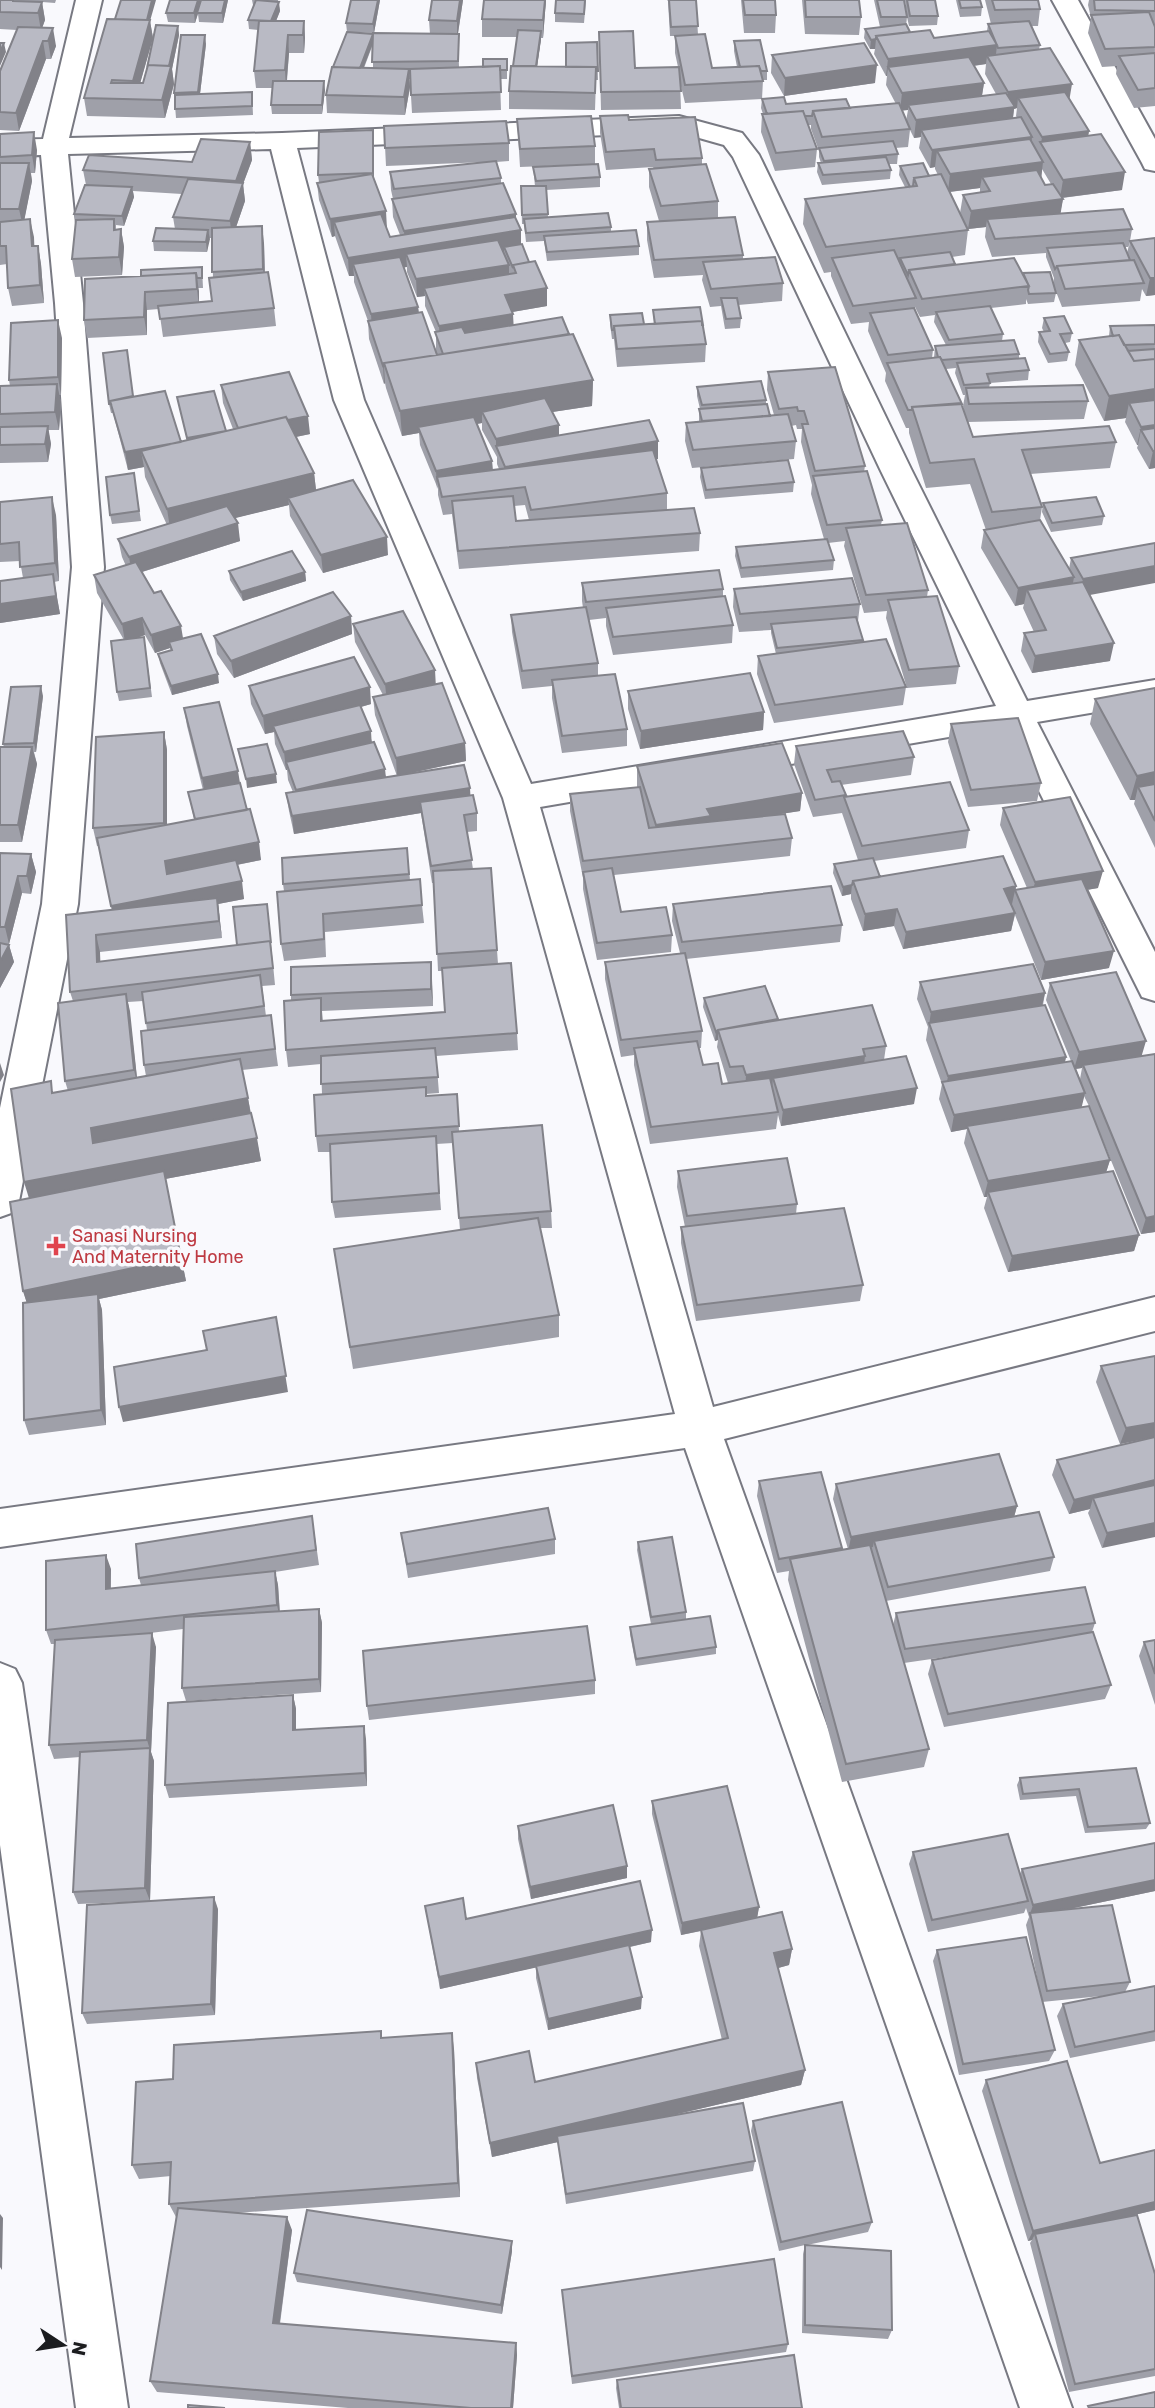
<svg xmlns="http://www.w3.org/2000/svg" width="1155" height="2408" viewBox="0 0 1155 2408" font-family="Rubik,sans-serif">
<rect width="100%" height="100%" fill="#f9f9fd"/>
<g fill="none" stroke-linecap="round" stroke-linejoin="round">
<defs>
<path id="minor" d="M 76,0 L 102,0 L 69,138 L 282,133 L 679,116 L 742,133 L 759,155 L 911,469 L 1027,701 L 1155,680 L 1155,702 L 1037,722 L 1155,952 L 1155,1001 L 1142,997 L 1007,727 L 540,807 L 713,1407 L 1155,1297 L 1155,1331 L 724,1439 L 1072,2408 L 1020,2408 L 685,1448 L 0,1547 L 0,1509 L 675,1414 L 503,798 L 334,400 L 271,149 L 68,154 L 83,303 L 104,567 L 78,904 L 19,1201 L 14,1212 L 0,1217 L 0,1108 L 42,904 L 72,567 L 55,303 L 41,155 L 0,156 L 0,140 L 43,139 ZM 678,132 L 724,145 L 733,157 L 880,469 L 996,706 L 531,784 L 364,400 L 297,148 Z
M 1052,0 L 1078,0 L 1155,139 L 1155,171 L 1145,169 L 1142,163 Z
M 0,1663 L 15,1669 L 22,1683 L 128,2408 L 76,2408 L 0,1845 Z"/>
</defs>
<use href="#minor" stroke="#787982" stroke-width="4"/>
<use href="#minor" fill="#fff" fill-rule="evenodd"/>
</g>
<path fill="#9fa0a9" fill-rule="evenodd" d="M 0,0 L 56,0 L 55,3 L 42,2 L 45,20 L 42,28 L 56,46 L 51,59 L 46,59 L 19,131 L 0,130 L 0,71 L 17,30 L 0,29 Z
M 170,0 L 228,0 L 223,23 L 199,22 L 198,14 L 195,23 L 168,22 L 166,13 Z
M 252,0 L 278,0 L 278,2 L 280,11 L 276,21 L 304,21 L 305,38 L 304,53 L 289,53 L 287,81 L 325,90 L 322,114 L 272,114 L 271,105 L 273,88 L 256,88 L 254,71 L 258,30 L 249,29 L 248,20 L 254,5 L 253,5 Z
M 351,0 L 380,0 L 374,33 L 347,32 L 373,34 L 430,34 L 429,20 L 432,0 L 463,0 L 458,34 L 459,67 L 483,67 L 507,59 L 507,79 L 500,79 L 501,110 L 412,113 L 410,79 L 409,79 L 410,87 L 405,115 L 327,113 L 326,95 L 333,67 L 347,32 L 346,23 ZM 373,44 L 373,68 L 364,68 Z
M 484,0 L 546,0 L 543,38 L 541,38 L 537,67 L 566,67 L 597,42 L 598,80 L 596,80 L 595,110 L 509,109 L 509,91 L 517,37 L 482,37 L 482,19 Z
M 586,0 L 584,23 L 555,22 L 555,13 Z
M 667,0 L 696,0 L 698,35 L 712,68 L 737,67 L 734,51 L 734,41 L 767,71 L 767,80 L 763,80 L 762,99 L 786,104 L 850,108 L 896,104 L 886,85 L 887,76 L 886,76 L 874,54 L 875,49 L 870,49 L 864,38 L 865,29 L 887,26 L 880,27 L 874,0 L 904,0 L 907,16 L 905,0 L 935,0 L 938,16 L 937,25 L 909,26 L 907,17 L 906,26 L 910,32 L 934,38 L 987,31 L 988,24 L 991,24 L 985,0 L 1038,0 L 1040,9 L 1038,26 L 1032,26 L 1040,45 L 1039,49 L 1089,131 L 1088,135 L 1122,190 L 1062,198 L 1063,199 L 1060,213 L 1132,229 L 1129,247 L 1125,247 L 1127,253 L 1130,241 L 1155,238 L 1155,295 L 1146,296 L 1142,289 L 1140,301 L 1062,307 L 1053,284 L 1054,278 L 1046,257 L 1046,253 L 992,257 L 985,237 L 986,227 L 968,229 L 960,213 L 963,195 L 980,193 L 980,188 L 950,192 L 968,230 L 965,255 L 952,257 L 955,264 L 1023,274 L 1056,293 L 1054,302 L 1028,304 L 1026,299 L 1026,304 L 991,308 L 1003,334 L 1002,341 L 1019,354 L 1019,358 L 1029,370 L 1028,380 L 990,383 L 989,388 L 1088,401 L 1084,419 L 968,422 L 973,437 L 1116,442 L 1110,468 L 1030,474 L 1042,507 L 1040,520 L 1069,569 L 1071,558 L 1155,543 L 1089,595 L 1110,661 L 1032,673 L 1021,651 L 1024,633 L 1034,632 L 1023,608 L 1024,604 L 1015,606 L 981,548 L 984,530 L 986,530 L 970,484 L 926,488 L 909,433 L 909,428 L 906,428 L 885,381 L 886,373 L 868,331 L 869,322 L 851,324 L 831,276 L 831,272 L 824,273 L 803,224 L 805,199 L 905,187 L 899,175 L 900,166 L 929,176 L 938,175 L 935,169 L 935,167 L 930,168 L 919,148 L 921,137 L 914,138 L 910,130 L 908,147 L 895,148 L 898,154 L 897,164 L 889,164 L 891,170 L 890,179 L 822,185 L 817,172 L 818,163 L 821,163 L 819,157 L 819,151 L 811,129 L 811,125 L 808,125 L 817,149 L 815,167 L 775,171 L 761,132 L 762,114 L 763,114 L 761,108 L 762,99 L 685,103 L 680,82 L 681,109 L 601,110 L 599,32 L 635,68 L 678,67 L 675,53 L 675,36 L 670,36 L 668,1 ZM 986,64 L 985,74 L 996,94 L 982,96 L 984,83 L 974,66 ZM 1017,108 L 1016,116 L 1017,118 L 1013,118 L 1014,109 ZM 902,110 L 908,110 L 906,121 ZM 1042,169 L 1051,184 L 1045,185 L 1041,178 ZM 915,307 L 920,317 L 935,315 L 934,322 L 946,345 L 935,346 L 934,358 L 932,358 L 933,350 L 915,310 ZM 956,368 L 955,373 L 963,395 L 965,395 L 963,406 L 964,411 L 946,369 Z
M 741,0 L 775,0 L 776,15 L 775,33 L 744,33 Z
M 802,0 L 859,0 L 861,17 L 859,35 L 805,34 Z
M 956,0 L 980,0 L 982,7 L 981,16 L 960,17 Z
M 1089,0 L 1155,0 L 1155,106 L 1134,108 L 1116,74 L 1117,66 L 1102,67 L 1088,33 L 1091,18 L 1088,5 Z
M 115,19 L 150,21 L 153,38 L 140,83 L 143,83 L 178,26 L 179,35 L 172,69 L 174,84 L 165,118 L 87,116 L 84,98 Z
M 206,44 L 200,94 L 252,92 L 253,115 L 176,118 L 174,93 Z
M 772,55 L 875,83 L 784,96 L 771,73 Z
M 600,116 L 629,120 L 702,158 L 702,164 L 718,201 L 718,218 L 743,255 L 743,259 L 783,283 L 782,301 L 738,305 L 741,318 L 740,328 L 725,329 L 721,306 L 710,307 L 702,280 L 703,275 L 654,278 L 647,240 L 647,222 L 659,221 L 649,187 L 649,169 L 654,169 L 653,167 L 606,170 L 600,133 Z
M 517,119 L 595,146 L 595,164 L 520,167 Z
M 384,126 L 509,143 L 509,161 L 496,162 L 501,178 L 501,183 L 516,214 L 516,219 L 521,230 L 521,244 L 529,262 L 547,288 L 547,306 L 512,312 L 513,325 L 569,334 L 593,380 L 592,406 L 552,412 L 559,425 L 559,435 L 658,441 L 658,459 L 656,459 L 667,493 L 667,510 L 700,533 L 699,551 L 459,569 L 452,514 L 443,515 L 438,495 L 438,489 L 420,445 L 419,433 L 402,436 L 386,388 L 385,383 L 384,384 L 369,339 L 368,321 L 354,282 L 354,276 L 349,276 L 335,236 L 332,237 L 319,200 L 317,183 L 319,182 L 318,175 L 373,130 L 374,179 L 387,229 L 390,237 L 400,235 L 393,217 L 392,199 L 393,199 L 391,190 L 390,172 L 486,162 L 386,166 ZM 404,267 L 407,267 L 407,272 L 417,297 L 425,296 L 425,306 L 436,332 L 436,350 L 419,313 L 418,307 ZM 482,423 L 482,430 L 497,457 L 497,464 L 499,469 L 493,470 L 492,461 L 477,424 ZM 525,505 L 529,520 L 516,521 L 514,506 Z
M 0,134 L 37,150 L 35,173 L 31,173 L 32,181 L 24,220 L 30,219 L 34,246 L 38,246 L 41,264 L 44,303 L 12,306 L 8,288 L 7,264 L 0,265 Z
M 250,142 L 252,160 L 243,184 L 245,201 L 236,227 L 264,243 L 265,273 L 274,308 L 276,326 L 163,337 L 159,309 L 147,310 L 147,335 L 87,338 L 84,320 L 141,276 L 202,267 L 203,288 L 198,288 L 199,302 L 212,301 L 213,278 L 212,238 L 209,238 L 207,252 L 154,251 L 153,241 L 175,229 L 173,217 L 182,194 L 133,191 L 134,197 L 124,226 L 116,225 L 116,230 L 121,229 L 124,247 L 122,275 L 75,277 L 72,259 L 76,223 L 74,214 L 86,185 L 83,170 L 192,162 Z
M 533,167 L 600,177 L 600,187 L 546,190 L 548,217 L 611,227 L 611,232 L 639,246 L 639,255 L 547,261 L 544,241 L 526,242 L 524,224 L 522,224 L 521,186 L 535,186 Z
M 653,310 L 703,325 L 703,330 L 706,344 L 705,362 L 617,367 L 614,339 L 612,339 L 610,324 L 610,315 L 644,324 L 654,324 Z
M 1044,318 L 1072,333 L 1070,342 L 1065,343 L 1069,352 L 1067,361 L 1048,363 L 1038,342 L 1039,332 L 1044,332 L 1042,328 Z
M 1155,325 L 1155,468 L 1149,469 L 1137,448 L 1138,445 L 1137,445 L 1125,422 L 1126,418 L 1104,421 L 1075,365 L 1079,340 L 1109,336 L 1110,326 Z
M 62,338 L 61,395 L 59,395 L 61,402 L 59,430 L 48,430 L 51,444 L 48,462 L 0,463 L 0,386 L 10,386 L 9,380 Z
M 768,372 L 865,466 L 864,472 L 882,520 L 881,525 L 928,590 L 927,597 L 959,666 L 956,684 L 907,688 L 886,618 L 887,611 L 864,613 L 844,546 L 845,541 L 828,543 L 834,560 L 833,570 L 741,578 L 735,556 L 736,547 L 824,539 L 811,494 L 812,485 L 801,442 L 802,429 L 797,429 L 796,425 L 791,426 L 796,441 L 794,459 L 692,468 L 685,441 L 686,423 L 699,422 L 699,409 L 700,409 L 697,396 L 697,387 L 766,400 L 766,404 L 770,416 L 774,415 L 767,390 Z
M 221,385 L 310,434 L 296,437 L 314,473 L 316,490 L 388,555 L 323,573 L 290,516 L 289,505 L 234,518 L 240,541 L 142,572 L 183,639 L 219,683 L 172,695 L 160,663 L 158,654 L 171,651 L 170,648 L 155,653 L 145,635 L 137,638 L 144,637 L 152,697 L 119,701 L 117,692 L 124,640 L 97,593 L 94,575 L 126,566 L 122,557 L 118,539 L 167,525 L 145,477 L 144,467 L 128,470 L 113,413 L 111,413 L 109,404 L 133,396 L 181,442 L 187,440 L 177,397 L 226,431 L 233,429 L 223,403 Z
M 701,468 L 794,482 L 793,492 L 705,499 L 700,477 Z
M 134,473 L 141,521 L 112,524 L 110,515 Z
M 0,502 L 56,515 L 59,581 L 54,582 L 60,614 L 0,623 L 0,581 L 23,578 L 20,561 L 0,562 Z
M 1043,503 L 1104,516 L 1102,525 L 1051,532 L 1042,512 Z
M 229,571 L 305,572 L 306,581 L 243,601 L 230,580 Z
M 582,583 L 723,589 L 723,596 L 733,625 L 732,643 L 613,655 L 606,626 L 606,618 L 589,620 L 598,663 L 598,675 L 627,729 L 627,746 L 562,753 L 552,698 L 552,686 L 522,689 L 512,632 L 511,615 L 583,608 L 582,601 Z
M 734,589 L 860,604 L 858,621 L 863,642 L 906,687 L 903,705 L 774,723 L 757,674 L 758,656 L 776,654 L 771,633 L 771,630 L 739,632 L 733,607 Z
M 351,616 L 352,634 L 234,678 L 217,654 L 214,636 Z
M 353,624 L 436,684 L 465,743 L 466,761 L 401,775 L 470,796 L 477,813 L 477,831 L 467,832 L 473,869 L 497,950 L 498,964 L 517,1033 L 518,1050 L 436,1056 L 439,1093 L 426,1094 L 426,1096 L 457,1094 L 459,1131 L 551,1211 L 552,1228 L 540,1228 L 559,1315 L 559,1337 L 353,1369 L 334,1249 L 460,1230 L 453,1143 L 436,1144 L 441,1210 L 335,1218 L 332,1202 L 331,1152 L 318,1152 L 316,1136 L 322,1094 L 321,1064 L 288,1067 L 286,1050 L 291,1000 L 291,995 L 431,962 L 433,1006 L 322,1011 L 323,1021 L 445,1012 L 442,971 L 438,971 L 434,883 L 432,883 L 421,813 L 294,834 L 289,811 L 286,793 L 293,792 L 288,780 L 287,770 L 286,770 L 275,744 L 274,732 L 265,734 L 251,704 L 249,686 L 371,704 L 361,707 L 372,742 L 386,777 L 397,776 L 375,715 L 373,697 L 383,695 L 355,642 Z
M 1155,688 L 1155,848 L 1134,804 L 1135,800 L 1130,800 L 1090,724 L 1095,699 Z
M 628,691 L 764,712 L 763,730 L 640,749 L 628,709 Z
M 43,696 L 36,752 L 34,752 L 37,764 L 22,842 L 0,842 L 0,733 L 0,747 L 4,747 L 3,744 Z
M 184,708 L 240,783 L 261,860 L 237,865 L 244,899 L 218,904 L 222,938 L 100,952 L 100,962 L 237,945 L 268,913 L 275,985 L 262,986 L 266,1016 L 271,1015 L 278,1066 L 242,1070 L 261,1161 L 165,1179 L 186,1281 L 99,1299 L 102,1310 L 106,1425 L 29,1435 L 24,1420 L 27,1303 L 23,1291 L 29,1198 L 54,1093 L 68,1091 L 65,1081 L 73,1001 L 70,992 L 66,915 L 112,910 L 99,846 L 97,846 L 93,828 L 164,732 L 167,750 L 167,825 L 194,819 L 188,792 L 203,790 L 187,726 ZM 143,1001 L 147,1030 L 144,1065 L 146,1076 L 137,1078 L 128,1002 Z
M 951,724 L 1041,783 L 1037,801 L 968,807 L 948,742 Z
M 796,746 L 914,757 L 911,775 L 841,785 L 845,797 L 969,830 L 966,848 L 874,861 L 880,877 L 1016,886 L 1016,890 L 1027,888 L 1000,825 L 1003,808 L 1098,888 L 1087,890 L 1109,968 L 1041,980 L 1015,915 L 1011,931 L 903,949 L 894,926 L 863,931 L 851,899 L 851,894 L 842,896 L 833,873 L 834,864 L 858,860 L 842,813 L 813,817 L 794,764 Z
M 637,766 L 802,793 L 800,811 L 779,814 L 792,838 L 790,856 L 614,875 L 621,912 L 672,935 L 671,952 L 597,960 L 583,889 L 583,878 L 570,811 L 570,794 L 637,787 Z
M 407,848 L 410,880 L 422,905 L 424,923 L 325,932 L 326,957 L 284,961 L 281,944 L 284,891 L 283,884 Z
M 0,853 L 31,854 L 36,872 L 31,894 L 22,893 L 9,944 L 5,944 L 9,945 L 14,962 L 0,988 Z
M 673,904 L 842,925 L 840,942 L 686,959 L 702,1031 L 701,1048 L 699,1048 L 703,1065 L 722,1084 L 728,1083 L 717,1047 L 718,1040 L 715,1041 L 703,1007 L 704,998 L 778,1021 L 886,1046 L 884,1060 L 914,1104 L 781,1126 L 778,1115 L 776,1129 L 650,1144 L 634,1065 L 634,1055 L 621,1057 L 605,979 L 605,962 L 680,953 L 672,921 Z
M 920,982 L 1045,993 L 1043,1005 L 1066,1057 L 1065,1062 L 1071,1061 L 1046,1000 L 1050,983 L 1142,1056 L 1155,1232 L 1141,1234 L 1090,1109 L 1110,1160 L 1106,1172 L 1139,1235 L 1134,1251 L 1008,1272 L 984,1208 L 987,1197 L 984,1197 L 964,1143 L 967,1129 L 951,1132 L 939,1099 L 942,1084 L 926,1040 L 928,1027 L 917,999 ZM 1082,1068 L 1080,1079 L 1076,1069 ZM 1084,1096 L 1089,1106 L 1081,1107 Z
M 678,1171 L 797,1204 L 796,1214 L 863,1285 L 860,1301 L 696,1321 L 681,1243 L 681,1227 L 685,1227 L 677,1187 Z
M 1101,1366 L 1155,1437 L 1120,1444 L 1096,1382 Z
M 1155,1437 L 1102,1548 L 1088,1513 L 1090,1509 L 1069,1514 L 1052,1475 L 1057,1460 Z
M 759,1481 L 842,1548 L 842,1550 L 848,1549 L 833,1499 L 836,1484 L 1017,1506 L 1014,1517 L 1054,1557 L 1050,1571 L 886,1601 L 893,1625 L 896,1613 L 1095,1623 L 1092,1632 L 1111,1685 L 1105,1699 L 944,1727 L 928,1674 L 932,1660 L 959,1655 L 904,1663 L 929,1749 L 924,1767 L 842,1782 L 788,1580 L 789,1571 L 777,1573 L 757,1496 Z
M 312,1516 L 319,1565 L 275,1572 L 278,1585 L 280,1612 L 319,1609 L 322,1623 L 321,1692 L 186,1701 L 182,1688 L 183,1629 L 142,1634 L 156,1647 L 151,1752 L 154,1761 L 150,1901 L 78,1904 L 73,1892 L 80,1757 L 54,1759 L 49,1745 L 55,1644 L 51,1644 L 46,1630 L 111,1569 L 111,1589 L 141,1585 L 139,1578 Z
M 401,1533 L 555,1539 L 555,1554 L 408,1578 Z
M 638,1542 L 686,1612 L 686,1619 L 651,1624 L 637,1550 Z
M 630,1627 L 716,1647 L 716,1654 L 636,1666 L 630,1634 Z
M 1155,1640 L 1155,1705 L 1139,1656 L 1144,1642 Z
M 595,1680 L 595,1694 L 369,1720 L 367,1706 Z
M 293,1695 L 296,1709 L 296,1730 L 366,1739 L 367,1786 L 169,1798 L 165,1785 Z
M 1136,1768 L 1150,1823 L 1146,1829 L 1085,1833 L 1076,1796 L 1020,1800 L 1017,1785 L 1020,1778 Z
M 652,1801 L 759,1907 L 757,1917 L 792,1949 L 789,1965 L 778,1968 L 805,2070 L 801,2085 L 664,2117 L 755,2161 L 753,2171 L 566,2204 L 558,2142 L 492,2157 L 477,2078 L 476,2063 L 535,2082 L 722,2040 L 699,1946 L 701,1931 L 681,1935 L 652,1814 Z
M 518,1826 L 627,1866 L 627,1878 L 531,1899 L 518,1839 Z
M 1155,1843 L 1155,1891 L 1069,1909 L 1130,1982 L 1125,1992 L 1155,1986 L 1155,2041 L 1070,2058 L 1057,2016 L 1063,2004 L 1111,1995 L 1042,2002 L 1055,2050 L 1049,2061 L 959,2075 L 933,1961 L 937,1950 L 1042,2001 L 1026,1925 L 1029,1917 L 1026,1908 L 1024,1913 L 928,1932 L 909,1864 L 913,1852 L 1020,1874 L 1022,1869 Z
M 425,1906 L 466,1919 L 651,1942 L 630,1947 L 641,2009 L 548,2030 L 536,1978 L 536,1967 L 440,1989 Z
M 218,1909 L 215,2015 L 87,2024 L 82,2013 Z
M 381,2031 L 382,2038 L 454,2049 L 460,2197 L 235,2213 L 292,2230 L 280,2324 L 516,2343 L 517,2355 L 513,2408 L 348,2408 L 157,2392 L 150,2381 L 177,2217 L 176,2217 L 169,2204 L 171,2176 L 139,2179 L 132,2165 L 173,2079 Z
M 986,2080 L 1100,2163 L 1155,2150 L 1155,2210 L 1117,2219 L 1155,2274 L 1155,2376 L 1069,2392 L 1030,2243 L 1032,2240 L 1028,2241 L 982,2091 Z
M 753,2121 L 872,2222 L 868,2232 L 807,2245 L 892,2330 L 888,2339 L 802,2333 L 803,2254 L 805,2245 L 779,2251 L 751,2131 Z
M 512,2251 L 502,2314 L 297,2282 L 294,2273 Z
M 562,2290 L 788,2344 L 786,2352 L 572,2384 Z
M 617,2380 L 802,2408 L 619,2408 L 616,2388 Z"/>
<path fill="#828289" d="M 152,0 L 156,0 L 150,21 L 153,38 L 136,98 L 133,81 L 146,22 Z
M 198,0 L 202,0 L 195,23 L 194,13 Z
M 225,0 L 228,0 L 223,23 L 222,13 Z
M 378,0 L 380,0 L 374,33 L 373,24 Z
M 460,0 L 463,0 L 457,39 L 457,21 Z
M 545,0 L 546,0 L 543,38 L 543,20 Z
M 42,2 L 45,20 L 41,31 L 38,13 Z
M 279,2 L 280,11 L 272,31 L 271,22 Z
M 304,21 L 305,38 L 304,53 L 303,35 Z
M 178,26 L 179,35 L 172,69 L 174,84 L 165,118 L 162,100 Z
M 53,28 L 56,46 L 51,59 L 48,41 Z
M 541,31 L 541,40 L 535,81 L 535,72 Z
M 373,34 L 373,43 L 358,82 L 358,73 Z
M 205,35 L 206,44 L 199,102 L 198,92 Z
M 288,35 L 289,53 L 286,88 L 285,70 Z
M 876,39 L 875,49 L 870,49 L 871,40 Z
M 43,41 L 46,59 L 19,131 L 16,113 Z
M 4,43 L 6,52 L 0,66 L 0,52 Z
M 997,45 L 995,63 L 987,56 L 986,64 L 893,76 L 888,67 L 887,76 L 886,76 L 888,59 Z
M 877,65 L 875,83 L 784,96 L 785,78 Z
M 409,69 L 410,87 L 405,115 L 404,97 Z
M 324,81 L 325,90 L 322,114 L 322,105 Z
M 984,83 L 981,101 L 908,105 L 908,110 L 900,111 L 902,93 Z
M 1072,84 L 1069,102 L 1018,98 L 1017,108 L 1014,109 L 1012,125 L 921,130 L 921,137 L 914,138 L 916,120 L 1006,108 L 1008,92 Z
M 373,130 L 374,148 L 374,191 L 373,173 Z
M 1089,131 L 1086,149 L 1041,144 L 1042,137 Z
M 34,132 L 37,150 L 35,173 L 32,155 Z
M 1032,137 L 1030,155 L 937,151 L 935,167 L 930,168 L 932,150 Z
M 250,142 L 252,160 L 243,184 L 245,201 L 232,239 L 230,221 L 238,197 L 236,181 Z
M 1043,162 L 1041,180 L 982,177 L 980,188 L 948,192 L 950,174 Z
M 29,163 L 32,181 L 23,227 L 19,209 Z
M 1125,172 L 1122,190 L 1060,198 L 1063,180 Z
M 132,187 L 134,197 L 124,226 L 122,216 Z
M 1063,199 L 1060,217 L 987,219 L 986,227 L 968,229 L 971,211 Z
M 386,211 L 387,229 L 334,222 L 335,236 L 332,237 L 330,219 Z
M 516,214 L 516,231 L 521,230 L 521,248 L 504,247 L 504,251 L 411,266 L 406,254 L 407,267 L 357,275 L 353,264 L 354,276 L 349,276 L 348,258 L 405,249 L 404,231 Z
M 30,219 L 34,237 L 35,264 L 32,246 Z
M 262,226 L 264,243 L 265,287 L 263,269 Z
M 121,229 L 124,247 L 122,275 L 119,257 Z
M 208,230 L 210,239 L 207,252 L 206,242 Z
M 38,246 L 41,264 L 44,303 L 40,285 Z
M 509,265 L 509,283 L 424,288 L 425,296 L 417,297 L 416,279 Z
M 196,273 L 199,291 L 199,307 L 197,289 Z
M 1150,278 L 1155,278 L 1155,295 L 1146,296 Z
M 547,288 L 547,306 L 506,313 L 505,295 Z
M 145,292 L 147,310 L 147,335 L 144,317 Z
M 418,307 L 420,325 L 372,332 L 371,314 Z
M 513,314 L 514,332 L 440,344 L 439,326 Z
M 58,320 L 62,338 L 61,395 L 58,377 Z
M 384,365 L 385,383 L 384,384 L 383,366 Z
M 593,380 L 592,406 L 487,422 L 482,412 L 482,423 L 421,433 L 418,427 L 419,433 L 402,436 L 400,411 Z
M 57,384 L 61,402 L 59,430 L 55,412 Z
M 1155,389 L 1155,414 L 1129,403 L 1126,418 L 1104,421 L 1109,396 Z
M 308,416 L 310,434 L 241,448 L 238,430 Z
M 559,425 L 559,443 L 496,446 L 496,457 L 496,439 Z
M 1155,425 L 1155,442 L 1141,430 L 1138,445 L 1137,445 L 1141,427 Z
M 48,426 L 51,444 L 48,462 L 45,444 Z
M 658,441 L 658,459 L 505,485 L 505,467 Z
M 181,442 L 141,451 L 144,467 L 128,470 L 125,452 Z
M 1153,451 L 1155,451 L 1155,468 L 1149,469 Z
M 492,461 L 493,479 L 437,477 L 437,489 L 436,471 Z
M 314,473 L 317,498 L 288,498 L 289,505 L 171,534 L 167,509 Z
M 52,497 L 56,515 L 59,581 L 55,563 Z
M 238,523 L 240,541 L 132,575 L 129,557 Z
M 387,537 L 388,555 L 323,573 L 321,555 Z
M 1155,566 L 1155,583 L 1079,597 L 1083,579 Z
M 305,572 L 306,581 L 243,601 L 241,592 Z
M 53,574 L 60,614 L 0,623 L 0,604 Z
M 1074,577 L 1071,595 L 1027,590 L 1024,604 L 1015,606 L 1018,588 Z
M 351,616 L 352,634 L 234,678 L 231,661 Z
M 142,618 L 145,635 L 125,642 L 122,624 Z
M 181,626 L 184,644 L 169,642 L 170,648 L 155,653 L 151,635 Z
M 1114,643 L 1110,661 L 1032,673 L 1035,656 Z
M 435,670 L 436,688 L 387,702 L 385,684 Z
M 218,674 L 219,683 L 172,695 L 171,686 Z
M 41,686 L 43,696 L 36,752 L 34,743 Z
M 370,687 L 371,704 L 275,731 L 273,726 L 274,732 L 265,734 L 263,716 Z
M 764,712 L 763,730 L 640,749 L 641,731 Z
M 371,731 L 372,748 L 286,762 L 287,770 L 286,770 L 284,752 Z
M 164,732 L 167,750 L 167,841 L 164,823 Z
M 465,743 L 466,761 L 397,776 L 396,758 Z
M 32,747 L 37,764 L 22,842 L 18,825 Z
M 385,769 L 387,787 L 298,808 L 296,790 Z
M 238,771 L 241,789 L 205,796 L 202,778 Z
M 1155,772 L 1155,796 L 1138,787 L 1135,800 L 1130,800 L 1137,776 Z
M 276,774 L 277,783 L 247,788 L 246,779 Z
M 470,788 L 471,805 L 420,802 L 421,813 L 294,834 L 292,816 Z
M 802,793 L 800,811 L 710,825 L 655,843 L 656,825 L 707,809 Z
M 259,842 L 261,860 L 168,878 L 165,861 Z
M 31,854 L 36,872 L 31,894 L 27,876 Z
M 1103,871 L 1098,888 L 1031,899 L 1035,882 Z
M 18,876 L 22,893 L 9,944 L 5,927 Z
M 242,881 L 244,899 L 218,904 L 222,938 L 219,921 L 115,924 L 111,906 Z
M 852,885 L 851,894 L 842,896 L 843,887 Z
M 1016,886 L 1012,904 L 1000,906 L 1004,889 Z
M 897,909 L 894,926 L 863,931 L 865,914 Z
M 1015,913 L 1011,931 L 903,949 L 906,932 Z
M 96,935 L 100,952 L 101,979 L 97,962 Z
M 9,945 L 14,962 L 0,988 L 0,962 Z
M 1114,951 L 1109,968 L 1041,980 L 1045,962 Z
M 431,962 L 432,979 L 433,1006 L 431,989 Z
M 1045,993 L 1041,1010 L 929,1025 L 931,1012 Z
M 126,994 L 130,1011 L 138,1087 L 134,1070 Z
M 718,1031 L 718,1040 L 715,1041 L 716,1032 Z
M 1146,1041 L 1141,1058 L 1083,1065 L 1082,1068 L 1074,1069 L 1079,1052 Z
M 865,1056 L 863,1073 L 773,1078 L 772,1088 L 745,1092 L 746,1075 Z
M 1066,1057 L 1062,1074 L 945,1093 L 948,1076 Z
M 0,1063 L 4,1075 L 0,1082 Z
M 917,1088 L 914,1104 L 781,1126 L 783,1110 Z
M 1085,1093 L 1081,1110 L 967,1126 L 967,1129 L 951,1132 L 954,1115 Z
M 248,1098 L 252,1122 L 93,1143 L 91,1128 Z
M 257,1138 L 261,1161 L 165,1179 L 186,1281 L 99,1299 L 102,1310 L 106,1425 L 101,1410 L 30,1313 L 23,1291 L 31,1205 L 24,1182 Z
M 1110,1160 L 1105,1176 L 988,1192 L 987,1197 L 984,1197 L 988,1181 Z
M 1155,1216 L 1155,1232 L 1141,1234 L 1146,1218 Z
M 1139,1235 L 1134,1251 L 1008,1272 L 1012,1256 Z
M 276,1317 L 288,1392 L 123,1422 L 119,1407 Z
M 1155,1423 L 1155,1437 L 1120,1444 L 1126,1428 Z
M 1155,1480 L 1155,1494 L 1093,1498 L 1090,1509 L 1069,1514 L 1074,1500 Z
M 1017,1506 L 1013,1521 L 874,1541 L 873,1547 L 848,1552 L 851,1537 Z
M 1155,1523 L 1155,1537 L 1102,1548 L 1107,1533 Z
M 106,1555 L 111,1569 L 110,1604 L 106,1589 Z
M 275,1571 L 278,1585 L 280,1619 L 277,1605 Z
M 319,1609 L 322,1623 L 321,1692 L 319,1679 Z
M 152,1633 L 156,1647 L 151,1752 L 154,1761 L 150,1901 L 145,1888 L 150,1750 L 147,1740 Z
M 293,1695 L 296,1709 L 296,1743 L 293,1730 Z
M 364,1726 L 366,1739 L 367,1786 L 365,1773 Z
M 627,1866 L 627,1878 L 531,1899 L 530,1887 Z
M 1155,1880 L 1155,1891 L 1031,1917 L 1030,1913 L 1029,1917 L 1033,1905 Z
M 214,1897 L 218,1909 L 215,2015 L 211,2004 Z
M 759,1907 L 757,1919 L 681,1935 L 682,1923 Z
M 652,1930 L 651,1942 L 440,1989 L 439,1977 Z
M 792,1949 L 789,1965 L 771,1970 L 774,1953 Z
M 642,1997 L 641,2009 L 548,2030 L 548,2019 Z
M 452,2033 L 454,2049 L 460,2197 L 458,2183 Z
M 805,2070 L 801,2085 L 558,2142 L 557,2136 L 558,2142 L 492,2157 L 490,2143 Z
M 1155,2202 L 1155,2210 L 1036,2239 L 1035,2234 L 1032,2240 L 1028,2241 L 1033,2231 Z
M 0,2214 L 3,2218 L 2,2270 L 0,2267 Z
M 287,2217 L 292,2230 L 278,2335 L 273,2323 Z
M 512,2241 L 512,2251 L 502,2314 L 501,2305 Z
M 516,2343 L 517,2355 L 513,2408 L 511,2408 Z"/>
<path fill="#b9bac4" stroke="#828289" stroke-width="2" d="M 0,0 L 13,0 L 13,1 L 42,2 L 38,13 L 0,12 Z
M 121,0 L 152,0 L 147,20 L 115,19 Z
M 170,0 L 198,0 L 194,13 L 166,13 Z
M 201,0 L 225,0 L 222,13 L 197,13 Z
M 256,0 L 279,2 L 271,21 L 248,20 Z
M 351,0 L 378,0 L 373,24 L 346,23 Z
M 432,0 L 460,0 L 457,21 L 429,20 Z
M 484,0 L 545,0 L 543,20 L 482,19 Z
M 556,0 L 585,0 L 584,14 L 555,13 Z
M 669,0 L 696,0 L 698,26 L 671,27 Z
M 743,0 L 775,0 L 776,15 L 745,15 Z
M 805,0 L 859,0 L 861,17 L 806,17 Z
M 877,0 L 904,0 L 907,17 L 881,17 Z
M 907,0 L 935,0 L 938,16 L 910,16 Z
M 959,0 L 980,0 L 982,7 L 961,8 Z
M 992,0 L 1038,0 L 1040,9 L 995,10 Z
M 1094,0 L 1155,0 L 1155,11 L 1095,10 Z
M 1149,12 L 1155,27 L 1155,47 L 1105,49 L 1091,15 Z
M 107,19 L 150,20 L 133,81 L 112,80 L 111,83 L 143,83 L 148,65 L 171,66 L 162,100 L 84,98 Z
M 259,21 L 304,21 L 303,35 L 288,35 L 285,70 L 254,71 Z
M 1029,21 L 1040,45 L 998,48 L 988,24 Z
M 906,24 L 910,32 L 876,36 L 876,39 L 871,40 L 865,29 Z
M 156,25 L 178,26 L 169,66 L 148,65 L 147,68 Z
M 18,27 L 53,28 L 48,41 L 43,41 L 16,113 L 0,112 L 0,71 Z
M 518,30 L 541,31 L 536,66 L 513,66 Z
M 930,30 L 934,38 L 989,31 L 997,45 L 888,59 L 876,36 Z
M 633,31 L 635,68 L 679,67 L 681,91 L 601,92 L 599,32 Z
M 347,32 L 373,34 L 360,68 L 333,67 Z
M 373,33 L 459,34 L 458,61 L 372,62 Z
M 705,34 L 712,68 L 759,66 L 763,81 L 685,85 L 675,36 Z
M 181,35 L 205,35 L 198,92 L 174,93 Z
M 760,40 L 767,71 L 761,71 L 759,66 L 740,67 L 734,41 Z
M 597,42 L 598,71 L 596,71 L 596,67 L 566,67 L 566,43 Z
M 0,43 L 4,43 L 0,52 Z
M 864,43 L 877,65 L 785,78 L 772,55 Z
M 1050,48 L 1072,84 L 1008,92 L 987,56 Z
M 1155,53 L 1155,88 L 1138,90 L 1119,56 Z
M 969,57 L 984,83 L 902,93 L 888,67 Z
M 483,59 L 507,59 L 507,70 L 500,70 L 500,66 L 483,67 Z
M 500,66 L 501,92 L 411,95 L 410,69 Z
M 511,66 L 596,67 L 595,93 L 509,91 Z
M 332,67 L 409,69 L 404,97 L 326,95 Z
M 273,81 L 324,81 L 322,105 L 271,105 Z
M 252,92 L 252,106 L 175,109 L 175,95 Z
M 1065,92 L 1089,131 L 1042,137 L 1018,98 Z
M 1006,93 L 1015,107 L 916,120 L 908,105 Z
M 784,97 L 786,104 L 846,99 L 850,108 L 813,111 L 812,116 L 805,116 L 803,111 L 767,114 L 762,99 Z
M 899,103 L 910,129 L 822,137 L 813,111 Z
M 803,111 L 817,149 L 776,153 L 762,114 Z
M 628,115 L 629,120 L 695,117 L 702,158 L 656,160 L 654,149 L 606,152 L 600,116 Z
M 591,116 L 595,146 L 520,149 L 517,119 Z
M 1021,117 L 1032,137 L 932,150 L 921,130 Z
M 506,121 L 509,143 L 385,148 L 384,126 Z
M 373,130 L 373,173 L 318,175 L 319,132 Z
M 34,132 L 32,155 L 0,157 L 0,134 Z
M 1101,134 L 1125,172 L 1063,180 L 1040,142 Z
M 201,139 L 250,142 L 236,181 L 83,170 L 89,155 L 192,162 Z
M 1030,139 L 1043,162 L 950,174 L 937,151 Z
M 893,141 L 898,154 L 824,161 L 819,148 Z
M 886,157 L 891,170 L 823,175 L 818,163 Z
M 496,161 L 501,178 L 394,189 L 390,172 Z
M 0,163 L 29,163 L 19,209 L 0,209 Z
M 923,163 L 929,176 L 914,178 L 913,186 L 910,187 L 900,166 Z
M 598,164 L 600,177 L 536,181 L 533,167 Z
M 706,164 L 718,201 L 661,206 L 649,169 Z
M 1037,170 L 1045,185 L 1053,184 L 1063,199 L 971,211 L 963,195 L 990,191 L 982,177 Z
M 372,174 L 386,211 L 330,219 L 317,183 Z
M 941,174 L 968,230 L 826,247 L 805,199 L 917,186 L 914,178 Z
M 188,179 L 243,183 L 230,221 L 173,217 Z
M 503,183 L 516,214 L 404,231 L 392,199 Z
M 85,185 L 132,187 L 122,216 L 74,214 Z
M 521,186 L 546,186 L 548,214 L 522,215 Z
M 1123,209 L 1132,229 L 995,239 L 987,219 Z
M 608,213 L 611,227 L 526,233 L 524,219 Z
M 381,214 L 390,237 L 515,217 L 521,230 L 348,258 L 334,222 Z
M 735,217 L 743,255 L 654,260 L 647,222 Z
M 30,219 L 32,246 L 38,246 L 40,285 L 8,288 L 6,246 L 0,246 L 0,222 Z
M 114,219 L 114,230 L 121,229 L 119,257 L 72,259 L 76,220 Z
M 262,226 L 263,269 L 212,272 L 212,228 Z
M 156,228 L 208,230 L 206,242 L 153,241 Z
M 636,230 L 639,246 L 547,252 L 544,236 Z
M 1155,238 L 1155,278 L 1150,278 L 1130,241 Z
M 498,240 L 509,265 L 416,279 L 406,254 Z
M 1123,243 L 1130,260 L 1057,266 L 1055,269 L 1047,248 Z
M 522,244 L 529,262 L 513,265 L 513,268 L 504,247 Z
M 894,250 L 916,298 L 853,306 L 832,258 Z
M 950,252 L 955,264 L 909,270 L 908,275 L 900,258 Z
M 400,257 L 418,307 L 371,314 L 353,264 Z
M 775,257 L 783,283 L 711,289 L 703,262 Z
M 1014,258 L 1029,286 L 922,299 L 909,270 Z
M 1134,260 L 1144,283 L 1065,289 L 1057,266 Z
M 535,261 L 547,288 L 505,295 L 513,314 L 439,326 L 424,288 L 516,273 L 513,265 Z
M 202,267 L 202,278 L 197,278 L 196,273 L 141,276 L 141,270 Z
M 268,272 L 274,308 L 160,319 L 158,306 L 212,301 L 209,278 Z
M 1050,272 L 1056,293 L 1029,294 L 1028,290 L 1029,286 L 1023,273 Z
M 196,273 L 197,289 L 145,292 L 144,317 L 84,320 L 85,279 Z
M 721,298 L 737,298 L 741,318 L 726,319 Z
M 990,306 L 1003,334 L 949,340 L 936,312 Z
M 700,307 L 703,325 L 702,325 L 702,321 L 655,324 L 653,310 Z
M 914,308 L 933,350 L 888,355 L 870,313 Z
M 422,312 L 437,355 L 384,363 L 384,365 L 383,366 L 368,321 Z
M 642,313 L 644,324 L 614,326 L 614,330 L 612,330 L 610,315 Z
M 1064,316 L 1072,333 L 1060,334 L 1069,352 L 1050,354 L 1039,332 L 1050,331 L 1044,318 Z
M 562,317 L 569,334 L 443,354 L 435,332 L 462,327 L 465,333 Z
M 58,320 L 58,377 L 9,380 L 11,323 Z
M 702,321 L 706,344 L 617,349 L 614,326 Z
M 1155,325 L 1155,344 L 1124,345 L 1119,335 L 1113,336 L 1110,326 Z
M 573,334 L 593,380 L 400,411 L 384,363 Z
M 1119,335 L 1134,361 L 1155,359 L 1155,389 L 1109,396 L 1079,340 Z
M 1014,340 L 1019,354 L 942,360 L 940,357 L 938,357 L 935,346 Z
M 1155,349 L 1155,359 L 1134,361 L 1128,351 Z
M 127,350 L 133,396 L 110,401 L 111,404 L 109,404 L 103,353 Z
M 940,357 L 962,404 L 912,407 L 912,410 L 908,410 L 887,363 Z
M 1025,358 L 1029,370 L 987,374 L 990,383 L 964,385 L 957,363 Z
M 835,367 L 865,466 L 815,471 L 802,424 L 808,424 L 804,411 L 798,411 L 797,407 L 779,409 L 768,372 Z
M 289,372 L 308,416 L 288,420 L 286,417 L 238,428 L 221,385 Z
M 761,381 L 766,400 L 702,405 L 697,387 Z
M 57,384 L 55,412 L 0,414 L 0,386 Z
M 1083,385 L 1088,401 L 969,404 L 966,388 Z
M 165,391 L 181,442 L 125,452 L 110,401 Z
M 214,391 L 226,431 L 187,438 L 177,397 Z
M 545,398 L 559,425 L 496,439 L 482,412 Z
M 1155,400 L 1155,425 L 1141,427 L 1129,403 Z
M 961,403 L 973,437 L 1109,426 L 1116,442 L 1022,450 L 1042,507 L 992,512 L 974,459 L 930,463 L 912,407 Z
M 767,404 L 770,416 L 702,421 L 699,409 Z
M 788,414 L 796,441 L 693,450 L 686,423 Z
M 286,417 L 314,473 L 167,509 L 141,451 Z
M 474,417 L 492,461 L 436,471 L 418,427 Z
M 649,420 L 658,441 L 505,467 L 496,446 Z
M 48,426 L 45,444 L 0,445 L 0,427 Z
M 1155,428 L 1155,451 L 1153,451 L 1141,430 Z
M 653,450 L 667,493 L 531,510 L 525,487 L 442,497 L 437,477 Z
M 788,460 L 794,482 L 706,490 L 701,468 Z
M 867,471 L 882,520 L 827,525 L 813,476 Z
M 134,473 L 139,511 L 110,515 L 106,477 Z
M 353,480 L 387,537 L 321,555 L 288,498 Z
M 513,496 L 516,521 L 694,508 L 700,533 L 458,551 L 452,501 Z
M 52,497 L 55,563 L 20,567 L 19,542 L 0,544 L 0,502 Z
M 1096,497 L 1104,516 L 1052,523 L 1043,503 Z
M 227,506 L 238,523 L 129,557 L 118,539 Z
M 1040,520 L 1074,577 L 1018,588 L 984,530 Z
M 907,523 L 928,590 L 866,595 L 846,528 Z
M 827,539 L 834,560 L 741,568 L 736,547 Z
M 1155,543 L 1155,566 L 1083,579 L 1071,558 Z
M 292,551 L 305,572 L 241,592 L 229,571 Z
M 136,562 L 154,593 L 161,591 L 181,626 L 151,635 L 142,618 L 122,624 L 94,575 Z
M 719,570 L 723,589 L 586,602 L 582,583 Z
M 53,574 L 56,596 L 0,604 L 0,581 Z
M 852,578 L 860,604 L 740,614 L 734,589 Z
M 1083,582 L 1114,643 L 1035,656 L 1024,633 L 1046,630 L 1027,590 Z
M 333,592 L 351,616 L 231,661 L 214,636 Z
M 725,596 L 733,625 L 613,637 L 606,608 Z
M 937,596 L 959,666 L 909,670 L 888,600 Z
M 586,607 L 598,663 L 522,671 L 511,615 Z
M 403,611 L 435,670 L 385,684 L 353,624 Z
M 856,617 L 863,640 L 777,648 L 771,624 Z
M 201,634 L 218,674 L 171,686 L 158,654 L 172,650 L 169,642 Z
M 144,637 L 150,688 L 117,692 L 111,641 Z
M 886,639 L 906,687 L 775,705 L 758,656 Z
M 354,657 L 370,687 L 263,716 L 249,686 Z
M 750,673 L 764,712 L 641,731 L 628,691 Z
M 615,674 L 627,729 L 562,736 L 552,680 Z
M 442,683 L 465,743 L 396,758 L 373,697 Z
M 41,686 L 34,743 L 3,744 L 11,687 Z
M 1155,688 L 1155,772 L 1137,776 L 1095,699 Z
M 219,702 L 238,771 L 202,778 L 184,708 Z
M 360,705 L 371,731 L 284,752 L 273,726 Z
M 1018,718 L 1041,783 L 971,790 L 951,724 Z
M 903,731 L 914,757 L 827,770 L 832,782 L 840,781 L 846,795 L 815,800 L 796,746 Z
M 164,732 L 164,823 L 93,828 L 96,737 Z
M 374,742 L 385,769 L 296,790 L 286,762 Z
M 782,743 L 802,793 L 707,809 L 711,816 L 656,825 L 637,766 Z
M 267,744 L 276,774 L 246,779 L 238,749 Z
M 0,747 L 32,747 L 18,825 L 0,825 Z
M 464,765 L 470,788 L 292,816 L 286,793 Z
M 950,782 L 969,830 L 862,846 L 844,797 Z
M 240,783 L 247,810 L 195,819 L 188,792 Z
M 1155,784 L 1155,821 L 1138,787 Z
M 640,787 L 649,828 L 785,814 L 792,838 L 583,861 L 570,794 Z
M 473,795 L 477,813 L 464,815 L 472,860 L 431,866 L 420,802 Z
M 1070,797 L 1103,871 L 1035,882 L 1003,808 Z
M 250,809 L 259,842 L 165,861 L 167,874 L 236,860 L 242,881 L 111,906 L 97,838 Z
M 407,848 L 409,874 L 283,884 L 282,858 Z
M 0,853 L 31,854 L 27,876 L 18,876 L 5,927 L 0,927 Z
M 1003,856 L 1016,886 L 1004,889 L 1015,913 L 906,932 L 897,909 L 865,914 L 853,881 Z
M 873,858 L 880,877 L 853,881 L 852,885 L 843,887 L 834,864 Z
M 491,868 L 497,950 L 437,954 L 433,871 Z
M 612,868 L 621,912 L 666,907 L 672,935 L 597,943 L 583,872 Z
M 420,879 L 422,905 L 323,914 L 324,939 L 281,944 L 277,892 Z
M 1082,879 L 1114,951 L 1045,962 L 1015,890 Z
M 831,886 L 842,925 L 682,942 L 673,904 Z
M 217,898 L 219,921 L 96,935 L 97,962 L 270,941 L 273,968 L 70,992 L 66,915 Z
M 267,904 L 271,943 L 270,941 L 237,945 L 233,907 Z
M 0,943 L 9,945 L 0,962 Z
M 685,953 L 702,1031 L 621,1040 L 605,962 Z
M 431,962 L 431,989 L 291,995 L 291,967 Z
M 511,963 L 517,1033 L 286,1050 L 284,1001 L 321,998 L 321,1021 L 445,1012 L 442,968 Z
M 1033,964 L 1045,993 L 931,1012 L 920,982 Z
M 1116,972 L 1146,1041 L 1079,1052 L 1050,983 Z
M 260,975 L 264,1006 L 146,1023 L 142,992 Z
M 765,986 L 778,1019 L 718,1030 L 716,1032 L 704,998 Z
M 126,994 L 134,1070 L 65,1081 L 58,1003 Z
M 872,1005 L 886,1046 L 863,1049 L 865,1056 L 746,1075 L 743,1066 L 730,1067 L 718,1030 Z
M 1045,1005 L 1066,1057 L 948,1076 L 929,1023 Z
M 271,1015 L 275,1049 L 144,1065 L 141,1031 Z
M 697,1041 L 703,1065 L 718,1063 L 722,1084 L 770,1078 L 778,1112 L 651,1127 L 634,1048 Z
M 435,1048 L 438,1077 L 321,1084 L 321,1056 Z
M 1155,1054 L 1155,1216 L 1146,1218 L 1083,1065 Z
M 906,1056 L 917,1088 L 783,1110 L 773,1078 Z
M 240,1059 L 248,1098 L 91,1128 L 93,1143 L 251,1113 L 257,1138 L 24,1182 L 11,1089 L 51,1081 L 52,1093 Z
M 1072,1061 L 1085,1093 L 954,1115 L 942,1082 Z
M 426,1087 L 426,1096 L 457,1094 L 459,1126 L 316,1136 L 314,1095 Z
M 1089,1106 L 1110,1160 L 988,1181 L 967,1126 Z
M 542,1125 L 551,1211 L 459,1218 L 452,1132 Z
M 436,1136 L 439,1193 L 332,1202 L 330,1144 Z
M 787,1158 L 797,1204 L 687,1216 L 678,1171 Z
M 164,1171 L 181,1258 L 23,1291 L 10,1202 Z
M 1113,1171 L 1139,1235 L 1012,1256 L 988,1192 Z
M 844,1208 L 863,1285 L 697,1305 L 681,1227 Z
M 538,1218 L 559,1315 L 350,1347 L 334,1249 Z
M 98,1294 L 101,1410 L 24,1420 L 23,1303 Z
M 276,1317 L 286,1376 L 119,1407 L 114,1367 L 207,1350 L 203,1331 Z
M 1155,1356 L 1155,1423 L 1126,1428 L 1101,1366 Z
M 1155,1437 L 1155,1480 L 1074,1500 L 1057,1460 Z
M 999,1454 L 1017,1506 L 851,1537 L 836,1484 Z
M 821,1472 L 842,1548 L 779,1559 L 759,1481 Z
M 1155,1485 L 1155,1523 L 1107,1533 L 1093,1498 Z
M 548,1508 L 555,1539 L 407,1564 L 401,1533 Z
M 1039,1512 L 1054,1557 L 888,1587 L 874,1541 Z
M 312,1516 L 316,1550 L 139,1578 L 136,1544 Z
M 672,1537 L 686,1612 L 651,1617 L 638,1542 Z
M 870,1545 L 929,1749 L 846,1764 L 790,1559 Z
M 106,1555 L 106,1589 L 275,1571 L 277,1605 L 46,1630 L 46,1561 Z
M 1085,1587 L 1095,1623 L 905,1649 L 896,1613 Z
M 319,1609 L 319,1679 L 182,1688 L 184,1617 Z
M 710,1616 L 716,1647 L 636,1659 L 630,1627 Z
M 587,1626 L 595,1680 L 367,1706 L 363,1651 Z
M 1093,1632 L 1111,1685 L 948,1714 L 932,1660 Z
M 152,1633 L 147,1740 L 49,1745 L 55,1640 Z
M 1155,1640 L 1155,1674 L 1144,1642 Z
M 293,1695 L 293,1730 L 364,1726 L 365,1773 L 165,1785 L 168,1703 Z
M 150,1748 L 145,1888 L 73,1892 L 80,1752 Z
M 1136,1768 L 1150,1823 L 1088,1827 L 1079,1789 L 1023,1794 L 1020,1778 Z
M 727,1786 L 759,1907 L 682,1923 L 652,1801 Z
M 613,1805 L 627,1866 L 530,1887 L 518,1826 Z
M 1008,1834 L 1028,1901 L 932,1920 L 913,1852 Z
M 1155,1843 L 1155,1880 L 1033,1905 L 1022,1869 Z
M 640,1881 L 652,1930 L 439,1977 L 425,1906 L 463,1898 L 466,1919 Z
M 214,1897 L 211,2004 L 82,2013 L 87,1905 Z
M 1112,1905 L 1130,1982 L 1047,1991 L 1030,1913 Z
M 782,1912 L 792,1949 L 774,1953 L 805,2070 L 490,2143 L 476,2063 L 529,2051 L 535,2082 L 728,2038 L 701,1930 Z
M 1026,1937 L 1055,2050 L 963,2064 L 937,1950 Z
M 629,1945 L 642,1997 L 548,2019 L 536,1966 Z
M 1155,1986 L 1155,2031 L 1075,2047 L 1063,2004 Z
M 381,2031 L 381,2038 L 452,2033 L 458,2183 L 169,2204 L 171,2162 L 132,2165 L 136,2082 L 173,2079 L 174,2045 Z
M 1067,2061 L 1100,2163 L 1155,2150 L 1155,2202 L 1033,2231 L 986,2080 Z
M 842,2102 L 872,2222 L 781,2242 L 753,2121 Z
M 743,2103 L 755,2161 L 566,2194 L 557,2136 Z
M 178,2208 L 287,2217 L 273,2323 L 516,2343 L 511,2408 L 471,2408 L 150,2381 Z
M 307,2210 L 512,2241 L 501,2305 L 294,2273 Z
M 1137,2215 L 1155,2274 L 1155,2369 L 1075,2384 L 1035,2234 Z
M 805,2245 L 891,2251 L 892,2330 L 805,2325 Z
M 774,2259 L 788,2344 L 572,2376 L 562,2290 Z
M 794,2355 L 802,2408 L 621,2408 L 617,2380 Z
M 1155,2392 L 1155,2408 L 1089,2408 L 1088,2406 Z
M 188,2405 L 225,2408 L 188,2408 Z"/>
<path fill="#e0444e" stroke="#f9f9fd" stroke-width="2.5" d="M52.5 1235.5h7v7h7v7h-7v7h-7v-7h-7v-7h7z"/>
<g text-anchor="middle" dominant-baseline="central" stroke-width="7" stroke-linejoin="round" paint-order="stroke">
<g font-size="18" fill="#be3a42" stroke="#f9f9fd" text-anchor="start">
<text x="72" y="1236">Sanasi Nursing<tspan x="72" dy="21">And Maternity Home</tspan></text>
</g>
</g>
<g transform="translate(63 2345) rotate(102)" stroke="#f9f9fd" stroke-width="5" paint-order="stroke">
<path d="M0-5L12 26L0 18L-12 26Z" fill="#1b1c1f"/>
<text y="-10" font-size="19" font-weight="bold" text-anchor="middle" fill="#1b1c1f">N</text>
</g>
</svg>
